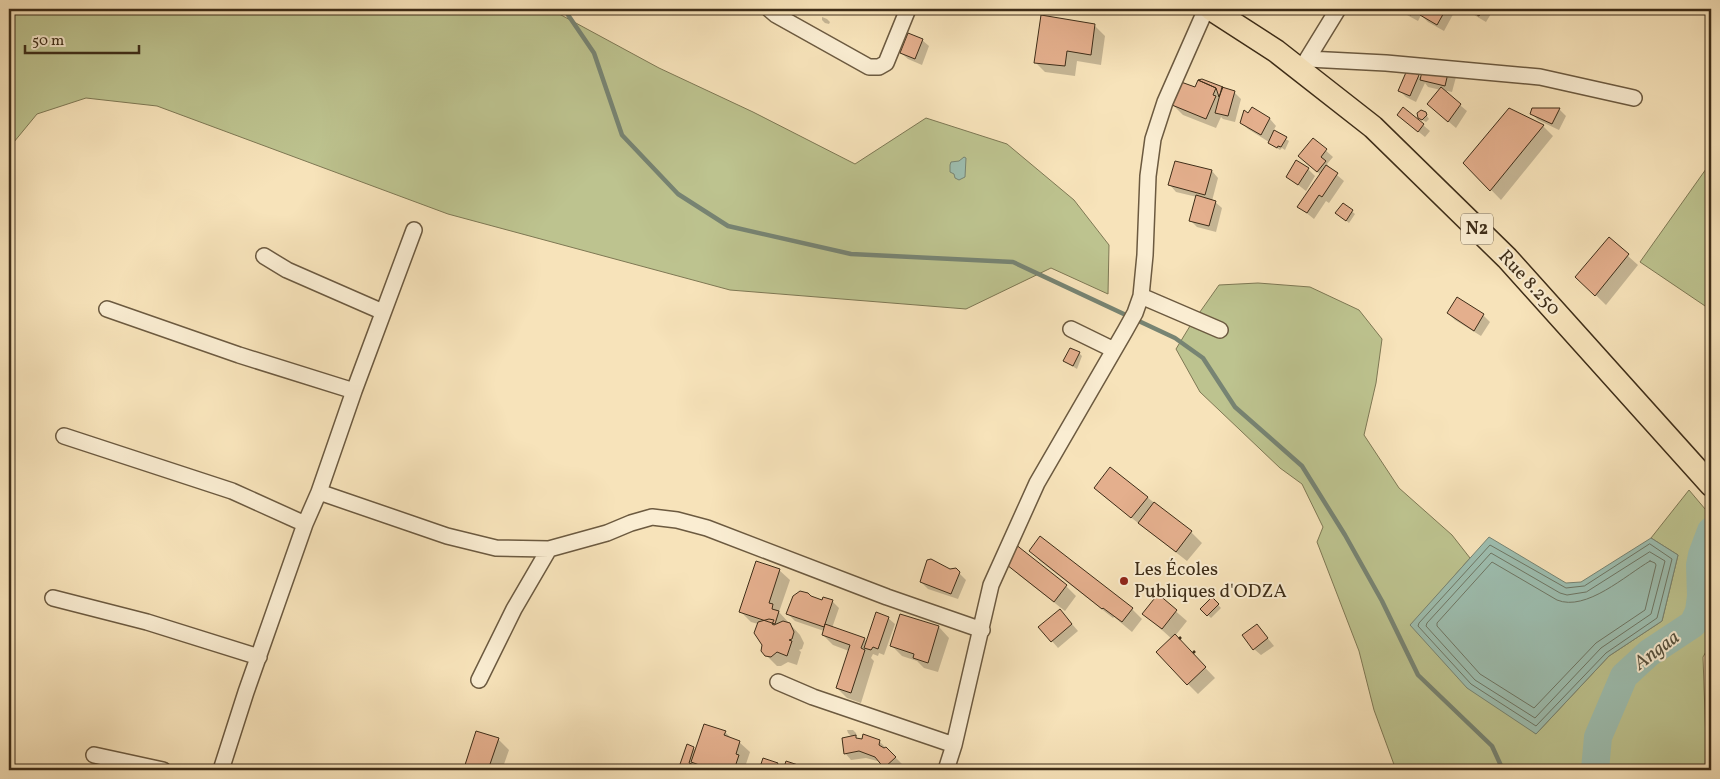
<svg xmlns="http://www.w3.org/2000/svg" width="1720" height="779" viewBox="0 0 1720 779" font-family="Vollkorn,serif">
<rect width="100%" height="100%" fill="#f7e3ba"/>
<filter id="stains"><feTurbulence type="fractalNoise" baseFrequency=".004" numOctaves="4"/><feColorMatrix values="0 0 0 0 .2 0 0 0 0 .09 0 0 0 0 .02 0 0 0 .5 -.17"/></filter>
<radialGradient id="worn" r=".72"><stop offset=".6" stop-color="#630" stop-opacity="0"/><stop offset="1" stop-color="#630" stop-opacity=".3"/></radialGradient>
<path fill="#bdc38f" stroke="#7e7854" d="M 9,9 L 550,9 L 659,68 L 753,112 L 855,164 L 926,118 L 1007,144 L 1074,200 L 1109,245 L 1108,294 L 1051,268 L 966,309 L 730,290 L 448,214 L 157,106 L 86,98 L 37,114 L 9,148 Z
M 1711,162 L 1711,310 L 1640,262 Z
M 1258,283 L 1310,287 L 1359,310 L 1382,339 L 1376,383 L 1364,435 L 1399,488 L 1452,535 L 1470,558 L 1411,625 L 1536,734 L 1609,656 L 1662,621 L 1678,555 L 1651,538 L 1689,490 L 1711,516 L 1711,643 L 1703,657 L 1707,770 L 1396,770 L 1374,710 L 1359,651 L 1317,542 L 1323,527 L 1302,484 L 1280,468 L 1200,392 L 1176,349 L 1190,326 L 1219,285 Z"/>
<path fill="#9dbeb0" stroke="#778473" d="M 964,157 L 966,158 L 965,177 L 959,180 L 955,178 L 954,174 L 950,172 L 950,165 L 951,162 L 959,161 Z
M 1489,537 L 1566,583 L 1581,582 L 1651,538 L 1678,555 L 1662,621 L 1609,656 L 1536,734 L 1467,688 L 1410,625 Z"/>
<path fill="#0003" d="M 1401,9 L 1456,9 L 1444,31 L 1428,22 L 1421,15 L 1418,21 L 1407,15 Z
M 1464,9 L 1494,9 L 1486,22 Z
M 822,17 L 827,19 L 830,22 L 829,24 L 825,23 L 822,20 Z
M 1095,26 L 1105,36 L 1101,65 L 1077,61 L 1075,76 L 1045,72 L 1035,62 Z
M 922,40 L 929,46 L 922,65 L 908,59 L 901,53 Z
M 1425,64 L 1456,77 L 1452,92 L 1442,90 L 1467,111 L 1456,128 L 1435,110 L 1441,90 L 1428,87 L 1425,83 L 1416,102 L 1406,97 L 1399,90 L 1419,76 L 1422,79 Z
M 1199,81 L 1234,92 L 1241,99 L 1235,122 L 1223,119 L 1221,117 L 1216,128 L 1183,115 L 1173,105 L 1196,89 Z
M 1252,109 L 1270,119 L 1276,126 L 1273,131 L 1289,141 L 1285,150 L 1282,148 L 1280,150 L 1272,145 L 1269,142 L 1248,129 L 1242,123 Z
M 1559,109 L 1566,116 L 1559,130 L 1538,120 L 1531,113 Z
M 1425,113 L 1429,119 L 1426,122 L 1419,118 Z
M 1398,115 L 1423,125 L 1430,131 L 1425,137 Z
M 1543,126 L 1553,136 L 1501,200 L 1465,163 Z
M 1313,139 L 1333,157 L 1327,164 L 1331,170 L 1344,181 L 1329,203 L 1326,201 L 1314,219 L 1299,207 L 1321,175 L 1306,163 Z
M 1308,169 L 1315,176 L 1306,191 L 1288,177 Z
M 1212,171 L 1218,178 L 1212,201 L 1215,202 L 1222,208 L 1216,232 L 1197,227 L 1191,221 L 1197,197 L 1176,192 L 1170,185 Z
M 1343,204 L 1355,214 L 1349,223 L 1340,216 Z
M 1609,239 L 1638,265 L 1606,305 L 1577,277 Z
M 1457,299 L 1483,315 L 1490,322 L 1481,336 L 1455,320 L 1448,313 Z
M 1079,353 L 1082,356 L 1077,369 L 1064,361 Z
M 1096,488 L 1147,497 L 1191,532 L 1202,543 L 1187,561 L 1106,498 Z
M 1030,550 L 1132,609 L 1142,619 L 1132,632 L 1114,617 L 1113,618 L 1040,561 Z
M 1009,564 L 1066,586 L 1076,596 L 1065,611 L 1019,575 Z
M 779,570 L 790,580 L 779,612 L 800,635 L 804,643 L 802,649 L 799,650 L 801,652 L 797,665 L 788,662 L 781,666 L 777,666 L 766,655 L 758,624 L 751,622 L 741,612 Z
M 949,570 L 956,570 L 966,580 L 958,599 L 928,589 L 921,582 Z
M 1158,596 L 1187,621 L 1175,636 L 1215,678 L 1198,694 L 1188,684 L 1172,639 L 1144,614 Z
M 811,598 L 823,601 L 832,601 L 839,608 L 832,628 L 864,639 L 867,642 L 888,618 L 895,624 L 884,655 L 879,653 L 878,656 L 873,654 L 871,658 L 874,661 L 861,703 L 847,698 L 837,688 L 849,651 L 833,645 L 823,635 L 824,631 L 795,621 L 788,614 Z
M 1212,598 L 1221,608 L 1211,618 L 1202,609 Z
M 901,615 L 939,627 L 949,638 L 938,672 L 924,668 L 917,661 L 902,656 L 891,645 Z
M 1066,617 L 1078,631 L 1058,648 L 1052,641 Z
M 1257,625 L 1274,646 L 1261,655 L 1254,649 Z
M 847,730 L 853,730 L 856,733 L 857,736 L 854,736 L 858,740 L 879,741 L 902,764 L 895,770 L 888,770 L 881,762 L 866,758 L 851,760 L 845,753 L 852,737 L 848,733 Z
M 725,732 L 733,740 L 739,742 L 750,752 L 746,764 L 748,767 L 747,770 L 679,770 L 688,746 L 696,750 Z
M 498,739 L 509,750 L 502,770 L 458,770 L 459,768 L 464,770 Z
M 764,760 L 777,764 L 783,770 L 760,770 Z"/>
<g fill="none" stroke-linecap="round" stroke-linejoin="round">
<path stroke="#6e7664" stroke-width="1" d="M 1650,544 L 1672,559 L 1657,618 L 1606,653 L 1536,726 L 1471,684 L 1418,626 L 1419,623 L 1490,545 L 1566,588 L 1584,586 Z
M 1650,552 L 1665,561 L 1651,614 L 1601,648 L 1535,718 L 1475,680 L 1426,626 L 1427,623 L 1491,553 L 1560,593 L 1567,595 L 1586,592 Z
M 1650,561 L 1655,563 L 1656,565 L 1645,610 L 1596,643 L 1534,708 L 1480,674 L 1437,626 L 1437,623 L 1492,562 L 1557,600 C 1586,612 1626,575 1650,561 Z"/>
<path stroke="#778473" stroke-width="4.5" d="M 564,9 L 594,53 L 622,135 L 678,194 L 728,226 L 851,254 L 1013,262 L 1175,338 L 1203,358 L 1235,407 L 1302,466 L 1345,535 L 1382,601 L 1418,675 L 1492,746 L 1503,770"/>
<path stroke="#9dbeb0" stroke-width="28" d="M 1595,770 L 1598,737 L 1624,676 L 1649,653 L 1693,624 L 1699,611 L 1701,596 L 1700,565 L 1702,555 L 1711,531"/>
</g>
<path fill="#e4af8d" stroke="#3e2d18" d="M 1400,9 L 1415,9 L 1411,15 Z
M 1423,9 L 1446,9 L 1437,25 L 1420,15 Z
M 1467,9 L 1483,9 L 1479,16 Z
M 1041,15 L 1095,24 L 1091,55 L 1067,51 L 1065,66 L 1034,63 Z
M 908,33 L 923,39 L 915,59 L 900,53 Z
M 1424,63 L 1449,69 L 1445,86 L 1420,80 Z
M 1407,70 L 1419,75 L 1410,96 L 1398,91 Z
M 1202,79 L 1223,87 L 1219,97 L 1216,88 L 1198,80 Z
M 1198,80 L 1216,88 L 1213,95 L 1216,96 L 1206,119 L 1172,105 L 1181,82 L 1195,87 Z
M 1222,87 L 1235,91 L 1228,116 L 1215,113 Z
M 1441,87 L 1461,104 L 1448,122 L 1427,104 Z
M 1252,107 L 1270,118 L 1261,135 L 1240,123 L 1244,110 L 1248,113 Z
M 1403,107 L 1424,124 L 1418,132 L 1397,115 Z
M 1509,108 L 1544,125 L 1490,191 L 1463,163 Z
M 1532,108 L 1560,108 L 1552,124 L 1530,114 Z
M 1421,110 L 1426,112 L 1427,115 L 1422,120 L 1418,118 L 1417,113 Z
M 1274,130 L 1287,137 L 1281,147 L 1278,146 L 1277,148 L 1268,143 Z
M 1313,138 L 1327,149 L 1321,157 L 1326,161 L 1317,172 L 1298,156 Z
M 1296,160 L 1309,168 L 1298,185 L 1286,177 Z
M 1175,161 L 1212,170 L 1205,195 L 1168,185 Z
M 1326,165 L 1338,173 L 1322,197 L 1319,195 L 1307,213 L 1297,207 Z
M 1196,195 L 1216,201 L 1209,226 L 1189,221 Z
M 1343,203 L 1353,210 L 1346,221 L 1335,213 Z
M 1609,237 L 1629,254 L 1595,296 L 1575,277 Z
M 1457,297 L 1484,314 L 1474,331 L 1447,313 Z
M 1070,348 L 1080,352 L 1073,366 L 1063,361 Z
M 1110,467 L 1148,497 L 1131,518 L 1094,488 Z
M 1154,502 L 1192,531 L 1176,552 L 1138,523 Z
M 1040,536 L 1133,608 L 1122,622 L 1103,608 L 1102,609 L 1029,551 Z
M 1015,544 L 1067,585 L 1054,602 L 1007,565 Z
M 931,559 L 950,569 L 956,568 L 960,572 L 951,594 L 920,582 L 927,560 Z
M 756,561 L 780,569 L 769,603 L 773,604 L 772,609 L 779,611 L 775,624 L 739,612 Z
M 800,591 L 808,593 L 811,596 L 822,600 L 823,597 L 833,600 L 824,627 L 786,614 L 793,596 Z
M 1158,594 L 1177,610 L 1162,629 L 1142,614 Z
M 1212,597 L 1219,604 L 1207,616 L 1200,609 Z
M 1060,609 L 1072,624 L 1051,642 L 1038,627 Z
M 876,612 L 889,617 L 878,649 L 873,647 L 871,650 L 864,648 Z
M 900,614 L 939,626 L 928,663 L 913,658 L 914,654 L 890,646 Z
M 769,619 L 774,620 L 772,624 L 774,625 L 783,621 L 790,623 L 794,632 L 792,639 L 789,640 L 792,641 L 787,656 L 777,652 L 771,657 L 765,656 L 761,651 L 762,645 L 754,633 L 758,622 Z
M 825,624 L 865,638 L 861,648 L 865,650 L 851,693 L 836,688 L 850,645 L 822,635 Z
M 1257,624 L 1268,638 L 1253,650 L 1242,635 Z
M 1175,634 L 1206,667 L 1187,685 L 1156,652 Z
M 704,724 L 726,731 L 724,735 L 740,741 L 736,754 L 739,755 L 734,770 L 724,770 L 713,767 L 713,770 L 691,762 Z
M 476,731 L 499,738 L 488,770 L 457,770 L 458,766 L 464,768 Z
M 863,734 L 880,740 L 879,745 L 884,748 L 886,747 L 896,757 L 884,768 L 875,757 L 859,751 L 844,754 L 842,738 L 856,735 L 856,738 L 862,739 Z
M 687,744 L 694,747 L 689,763 L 702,768 L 701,770 L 678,770 Z
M 763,758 L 778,763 L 775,770 L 759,770 Z
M 786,761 L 804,767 L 803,770 L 783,770 Z"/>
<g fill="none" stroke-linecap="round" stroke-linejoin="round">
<defs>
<path id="minor" d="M 769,9 L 776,15 L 869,67 L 879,67 L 886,63 L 908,9
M 1308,59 L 1386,63 L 1540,77 L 1634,98
M 1303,66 L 1338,9
M 264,256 L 287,270 L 383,312
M 1141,296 L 1220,330
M 107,309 L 239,355 L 354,391
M 1071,329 L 1114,350
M 64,436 L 232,491 L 305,524
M 319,492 L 447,536 L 496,548 L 549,549 L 607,533 L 631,523 L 652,517 L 677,520 L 707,528 L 887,597 L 982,630
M 53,598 L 147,622 L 259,657
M 479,680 L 514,609 L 549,549
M 778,682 L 813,697 L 954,745
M 94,755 L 163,770
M 221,770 L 246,692 L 305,524 L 319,492 L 354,391 L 414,230
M 946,770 L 954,745 L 991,585 L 1037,483 L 1125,331 L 1135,313 L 1141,296 L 1145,255 L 1148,176 L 1153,139 L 1165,102 L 1206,9"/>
<path id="highway" d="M 1211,9 L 1276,51 L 1373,127 L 1507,258 L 1711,485"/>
</defs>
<use href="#minor" stroke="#6c5a40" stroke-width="18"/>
<use href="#highway" stroke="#3e2d18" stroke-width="25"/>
<path stroke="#3e2d18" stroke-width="2.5" stroke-dasharray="4 2.5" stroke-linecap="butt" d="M 1179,639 L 1181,637
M 1193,653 L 1195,651"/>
<use href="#minor" stroke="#faedd2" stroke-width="15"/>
<use href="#highway" stroke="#f7e3ba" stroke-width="22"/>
</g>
<circle fill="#8f2418" stroke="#faedd2" stroke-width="2" cx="1124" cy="581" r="5"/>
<g text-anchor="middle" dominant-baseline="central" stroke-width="4" stroke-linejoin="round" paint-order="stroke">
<rect fill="#faedd2" stroke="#766750" stroke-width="1" x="1461" y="213.5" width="32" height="31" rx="4"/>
<g font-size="18" font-weight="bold" fill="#3e2d18">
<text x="1477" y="229">N2</text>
</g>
<g font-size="19" fill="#3e2d18" stroke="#faedd2">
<text transform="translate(1529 283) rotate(47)">Rue 8.250</text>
</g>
<g font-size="19" fill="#3e2d18" stroke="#faedd2" text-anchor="start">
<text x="1134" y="570">Les Écoles<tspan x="1134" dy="22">Publiques d'ODZA</tspan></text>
</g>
<g font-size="20" font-style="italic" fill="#56513e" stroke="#faedd2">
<text transform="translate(1657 651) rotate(-37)">Angaa</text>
</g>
</g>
<rect width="1720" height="779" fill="none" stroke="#f7e3ba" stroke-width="30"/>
<rect x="10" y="10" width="1700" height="759" fill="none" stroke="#3e2d18" stroke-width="2.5"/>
<rect x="15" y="15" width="1690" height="749" fill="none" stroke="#3e2d18"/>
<path d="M25 45v8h114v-8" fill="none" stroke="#3e2d18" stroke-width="2.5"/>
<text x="32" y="45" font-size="15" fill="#3e2d18" stroke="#faedd2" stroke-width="4" paint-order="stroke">50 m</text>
<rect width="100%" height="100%" filter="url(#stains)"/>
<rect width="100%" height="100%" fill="url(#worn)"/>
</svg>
